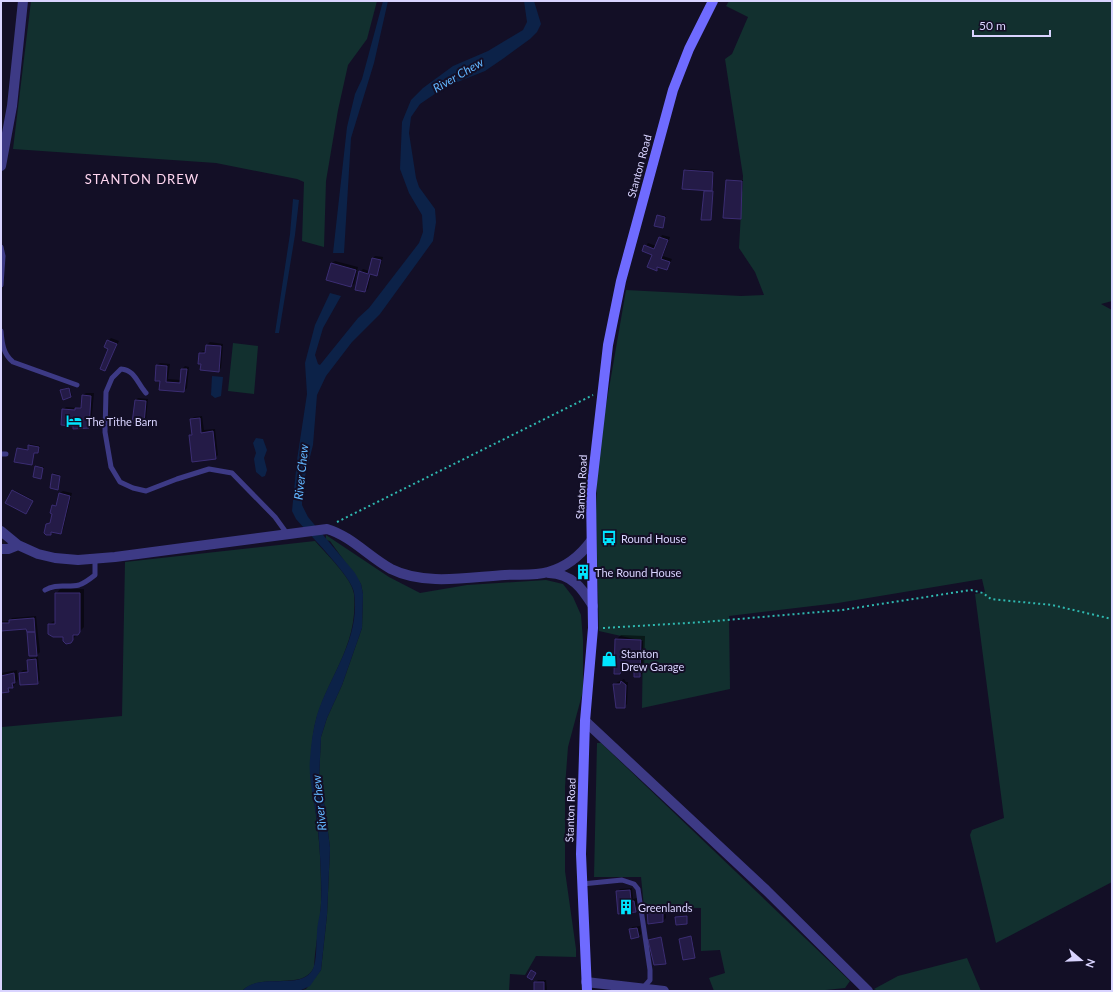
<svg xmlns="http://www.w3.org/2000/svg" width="1113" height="992" viewBox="0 0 1113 992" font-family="Lato,sans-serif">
<rect width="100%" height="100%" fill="#130f26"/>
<path fill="#12302f" d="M 31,1 L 377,1 L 367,39 L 348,65 L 338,110 L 326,181 L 324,247 L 302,241 L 304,182 L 297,179 L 216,163 L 13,149 Z
M 729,1 L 1112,1 L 1112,301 L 1101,304 L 1112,310 L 1112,882 L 996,943 L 970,835 L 972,830 L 1004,818 L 975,594 L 985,592 L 982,579 L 838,603 L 729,616 L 730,689 L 642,708 L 643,641 L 599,631 L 596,514 L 598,452 L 626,290 L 741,296 L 764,295 L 755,272 L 739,248 L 743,176 L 725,59 L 732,54 L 748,17 L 726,6 Z
M 233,343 L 258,346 L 254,394 L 228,391 Z
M 326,535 L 389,577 L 420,593 L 467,585 L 546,580 L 563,584 L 573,597 L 581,615 L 583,640 L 583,691 L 568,747 L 565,787 L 565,871 L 576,949 L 576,957 L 536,956 L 525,975 L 510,974 L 509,991 L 299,991 L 306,989 L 321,970 L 327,915 L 330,848 L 325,808 L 319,779 L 321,737 L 327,718 L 342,685 L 362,628 L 363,594 L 361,584 L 330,541 L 326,540 Z
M 315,541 C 326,554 352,578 354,594 C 359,652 320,684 313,735 C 307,776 318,814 320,855 C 321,871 321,888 321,904 C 320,924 315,946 314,967 C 304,992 261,971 242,991 L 1,991 L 2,727 L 122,716 L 125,562 Z
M 597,743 L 601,743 L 850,981 L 845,988 L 816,991 L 714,991 L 709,978 L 725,973 L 720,950 L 701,951 L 701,908 L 644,907 L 641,877 L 594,877 Z
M 967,958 L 981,991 L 878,991 L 874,989 L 898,976 Z"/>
<path fill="#0c2248" d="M 383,1 L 388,1 L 374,63 L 351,138 L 344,253 L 333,253 L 347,127 L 355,94 L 362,79 Z
M 524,1 L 534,1 L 541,24 L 537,32 L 530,39 L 504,58 L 485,71 L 445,87 L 420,104 L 411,117 L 409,133 L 416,178 L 419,187 L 435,209 L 436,222 L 433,241 L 380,314 L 352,342 L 326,376 L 317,395 L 313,445 L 302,488 L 302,505 L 308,517 L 355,573 L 361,584 L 363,594 L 362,628 L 342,685 L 327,718 L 321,737 L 319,779 L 325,808 L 330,848 L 327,915 L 321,970 L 310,986 L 299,991 L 242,991 C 260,971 301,992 313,969 C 317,960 316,944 317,933 C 317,923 321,913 321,903 C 322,879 320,853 318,828 C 316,805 308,783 310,759 C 311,744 313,729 317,715 C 331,673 361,638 354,592 C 351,576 308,533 296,519 L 292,511 L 297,460 L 307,394 L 305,363 L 315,325 L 330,293 L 341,296 L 323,328 L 315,355 L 318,364 L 320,365 L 358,318 L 369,308 L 419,243 L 423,232 L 422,215 L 409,193 L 400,169 L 402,122 L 411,100 L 423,88 L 453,66 L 488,51 L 523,30 L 527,22 Z
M 293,199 L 299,200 L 295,235 L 279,333 L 275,333 L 290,234 Z
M 212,376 L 223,377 L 221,396 L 215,398 L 211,395 Z
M 256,438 L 263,439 L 267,450 L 264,458 L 267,470 L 265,476 L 262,477 L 256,472 L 254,459 L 256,453 L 253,443 Z"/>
<path fill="#0007" d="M 686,169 L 714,171 L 710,219 L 703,219 L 705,190 L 685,170 Z
M 728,180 L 743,180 L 740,218 L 727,181 Z
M 659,215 L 666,216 L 662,227 L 657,216 Z
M 662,235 L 670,237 L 663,256 L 672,259 L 667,269 L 659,267 L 657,269 L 653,254 L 643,251 L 648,243 L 656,246 Z
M 375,256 L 383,257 L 379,272 L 377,275 L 371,274 L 368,289 L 365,291 L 360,272 L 363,269 L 369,271 L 373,258 Z
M 335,261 L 358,267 L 354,284 L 351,286 L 328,279 L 332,263 Z
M 111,338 L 119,341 L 105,370 L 110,349 L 108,341 Z
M 210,342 L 223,344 L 221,368 L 218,371 L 202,364 L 200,353 L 203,351 L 206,351 L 207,345 Z
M 160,363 L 170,364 L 168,379 L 181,380 L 182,369 L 185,366 L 189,367 L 187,388 L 184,391 L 161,380 L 157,365 Z
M 69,387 L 72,395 L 71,396 L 61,390 Z
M 86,393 L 94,393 L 91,424 L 89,427 L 74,425 L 63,410 L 66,407 L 77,408 L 83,406 L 83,395 Z
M 138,398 L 148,399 L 146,420 L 144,423 L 135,401 Z
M 202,416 L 204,430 L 215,429 L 218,455 L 215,458 L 190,436 L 192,433 L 191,419 L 194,417 Z
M 30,444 L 40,446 L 39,451 L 34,452 L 31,464 L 18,448 L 29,449 Z
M 37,466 L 44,467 L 40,478 L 36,467 Z
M 54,473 L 60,475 L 58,489 L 53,474 Z
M 14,490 L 33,500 L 27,511 L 13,491 Z
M 63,491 L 72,493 L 63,530 L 60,533 L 52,531 L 47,525 L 51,522 L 53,506 L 57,504 L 60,493 Z
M579.5 570a4.5 4.5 0 1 1 9 0a4.5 4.5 0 1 1-9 0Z
M 60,589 L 84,589 L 84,627 L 70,642 L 49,624 L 56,620 L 56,594 Z
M 36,616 L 40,652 L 37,655 L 27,628 L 1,630 L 1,621 L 9,621 L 12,618 Z
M 621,635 L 645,636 L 644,671 L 640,676 L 635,670 L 623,670 L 620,673 L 616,640 Z
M 38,657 L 40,680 L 37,683 L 20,673 L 23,670 L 29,670 L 28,660 L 31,658 Z
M 17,670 L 18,679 L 15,684 L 8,691 L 1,692 L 1,673 Z
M 624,679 L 626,682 L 628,682 L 627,704 L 624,707 L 617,707 L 614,684 Z
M 632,888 L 633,899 L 637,898 L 638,909 L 635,911 L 617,892 L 620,889 Z
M 665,907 L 666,918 L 663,921 L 649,923 L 648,911 L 651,908 Z
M 640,926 L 641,934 L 638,937 L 630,930 L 632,927 Z
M 692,936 L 695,956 L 694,957 L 680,939 Z
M 661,937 L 666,962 L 665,963 L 649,940 Z
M 538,980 L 546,980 L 547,991 L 535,991 L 535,983 Z"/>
<path fill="#241b47" stroke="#3b2d73" d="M 684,170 L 713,172 L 712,191 L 682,189 Z
M 726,180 L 742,181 L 741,219 L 723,218 Z
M 704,191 L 713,191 L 711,220 L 701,220 Z
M 657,215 L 665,217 L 663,228 L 654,226 Z
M 659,237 L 668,240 L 661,259 L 670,262 L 667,270 L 657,267 L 657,271 L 647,267 L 652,255 L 642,251 L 644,245 L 654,249 Z
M 372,258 L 381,260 L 377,276 L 370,274 L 365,292 L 355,290 L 359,271 L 368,274 Z
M 331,263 L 356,270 L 351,287 L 326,280 Z
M 107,340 L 117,344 L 105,371 L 100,369 L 108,349 L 104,347 Z
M 206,345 L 221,346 L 219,372 L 200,370 L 201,364 L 198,364 L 199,353 L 205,353 Z
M 156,365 L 167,366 L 166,382 L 180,383 L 181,369 L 187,369 L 184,392 L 159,390 L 160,381 L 155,381 Z
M 69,388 L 71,397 L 63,400 L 60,390 Z
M 82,395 L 91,396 L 89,428 L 73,429 L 73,426 L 61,425 L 62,409 L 75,410 L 75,408 L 81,408 Z
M 135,400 L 146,401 L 144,424 L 132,423 Z
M 200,418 L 201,433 L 213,431 L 216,459 L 192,462 L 189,435 L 192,435 L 190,419 Z
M 28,445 L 39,447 L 38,453 L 34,453 L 32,465 L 14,462 L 17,448 L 28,450 Z
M 35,466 L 43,468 L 41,479 L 33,477 Z
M 52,474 L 60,476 L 58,490 L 50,488 Z
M 12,490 L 33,501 L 26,514 L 5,503 Z
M 59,493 L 70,496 L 61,534 L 51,532 L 51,535 L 46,535 L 44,533 L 46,524 L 50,523 L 52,514 L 50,513 L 52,505 L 56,506 Z
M578 571a5 5 0 1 1 10 0a5 5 0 1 1-10 0Z
M 55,593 L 80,593 L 80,632 L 78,635 L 73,635 L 73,640 L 71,643 L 66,644 L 63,641 L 63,637 L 53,637 L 48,634 L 48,624 L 55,624 Z
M 34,618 L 35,632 L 27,632 L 26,629 L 1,631 L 1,623 L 9,623 L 9,620 Z
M 27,632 L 35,632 L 37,656 L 29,656 Z
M 615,639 L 641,640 L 640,677 L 634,677 L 634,671 L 621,671 L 620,674 L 614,674 Z
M 36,659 L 38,684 L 20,685 L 19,673 L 28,672 L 27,660 Z
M 14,673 L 15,683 L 12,683 L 13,688 L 8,688 L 9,692 L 1,693 L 1,676 Z
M 621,681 L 626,685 L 625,708 L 616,708 L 613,684 L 620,684 Z
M 630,890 L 631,901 L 634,901 L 636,912 L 618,914 L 616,891 Z
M 663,909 L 663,922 L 648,924 L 647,910 Z
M 687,916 L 687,924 L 676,925 L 675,917 Z
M 637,928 L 639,937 L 631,939 L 629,929 Z
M 691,936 L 695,958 L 683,960 L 679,939 Z
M 661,937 L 666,964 L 654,965 L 648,940 Z
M 531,970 L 536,973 L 532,980 L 527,977 Z
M 534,982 L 544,982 L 544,991 L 534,991 Z"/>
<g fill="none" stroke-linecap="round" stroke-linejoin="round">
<path stroke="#2fb8b0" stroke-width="2" stroke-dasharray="2 3" stroke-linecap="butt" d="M 337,522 L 593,395
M 603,628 L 704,622 L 842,610 L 971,590 L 983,593 L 991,599 L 1052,605 L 1112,619"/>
<path stroke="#3d3a85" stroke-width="5" d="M 1,247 L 3,256 L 1,285
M 1,331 C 2,343 3,354 13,362 L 77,385
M 146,393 C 137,383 135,370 121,369 L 112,378 L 106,392 L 105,432 L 111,467 L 120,482 L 133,488 L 146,491 L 177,479 L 209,469 L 232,473 L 275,517 L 288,535
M 1,454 L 6,454
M 45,590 C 56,583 67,588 79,585 C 85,583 90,579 95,575 L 95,559
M 582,884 L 622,880 L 634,884 L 638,889 L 650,970 L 650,980 L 643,988"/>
<path stroke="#3d3a85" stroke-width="10" d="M 1,166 L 12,106 L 23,1
M 1,531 L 18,545
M 1,549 L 8,549 L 18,545 L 38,554 L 55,558 L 78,560 L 115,557 L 327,529 C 351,536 369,557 391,569 C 425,586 469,577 505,575 C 519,574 535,576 548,572 C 567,567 580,556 591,541
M 549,573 C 572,574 582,588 593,606
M 585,721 L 766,890 L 868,991
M 586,982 L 664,991"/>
<path stroke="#6f6bff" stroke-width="10" d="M 587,991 L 581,854 L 585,721 L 593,628 L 591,493 L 608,345 L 621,281 L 673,90 L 689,49 L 713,1"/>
</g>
<defs>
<symbol id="hotel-bare" viewBox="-9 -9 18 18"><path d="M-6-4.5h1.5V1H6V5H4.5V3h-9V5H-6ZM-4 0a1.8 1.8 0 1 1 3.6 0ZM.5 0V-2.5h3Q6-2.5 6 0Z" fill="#00e5ff" stroke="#130f26" stroke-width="2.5" paint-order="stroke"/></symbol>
<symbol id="bus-bare" viewBox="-9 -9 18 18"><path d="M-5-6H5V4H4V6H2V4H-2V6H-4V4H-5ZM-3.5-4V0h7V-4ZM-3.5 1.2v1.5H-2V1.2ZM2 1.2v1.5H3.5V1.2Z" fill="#00e5ff" stroke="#130f26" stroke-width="2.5" paint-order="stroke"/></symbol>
<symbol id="building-bare" viewBox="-9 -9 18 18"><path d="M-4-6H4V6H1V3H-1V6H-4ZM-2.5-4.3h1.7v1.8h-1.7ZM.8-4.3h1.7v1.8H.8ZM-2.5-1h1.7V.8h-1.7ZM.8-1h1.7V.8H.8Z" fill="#00e5ff" stroke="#130f26" stroke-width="2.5" paint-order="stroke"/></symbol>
<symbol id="shop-bare" viewBox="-9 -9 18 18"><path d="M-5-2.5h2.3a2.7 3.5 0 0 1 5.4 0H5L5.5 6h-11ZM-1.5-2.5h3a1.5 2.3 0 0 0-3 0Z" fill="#00e5ff" stroke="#130f26" stroke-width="2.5" paint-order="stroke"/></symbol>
</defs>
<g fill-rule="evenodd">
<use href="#hotel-bare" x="63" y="410" width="22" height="22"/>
<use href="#bus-bare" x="598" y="527" width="22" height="22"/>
<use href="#building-bare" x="572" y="561" width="22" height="22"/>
<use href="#shop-bare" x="598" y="648" width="22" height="22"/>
<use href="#building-bare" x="615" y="896" width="22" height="22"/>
</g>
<g text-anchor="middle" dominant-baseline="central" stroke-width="4" stroke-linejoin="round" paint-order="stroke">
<g font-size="11" fill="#d9d4ff" stroke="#130f26">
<text transform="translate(639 166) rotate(-75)">Stanton Road</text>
<text transform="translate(581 487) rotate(-87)">Stanton Road</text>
<text transform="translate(570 810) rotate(-88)">Stanton Road</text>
</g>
<g font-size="11" fill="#d9d4ff" stroke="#130f26" text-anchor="start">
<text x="86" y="421">The Tithe Barn</text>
<text x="621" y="538">Round House</text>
<text x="595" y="572">The Round House</text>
<text x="621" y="653">Stanton<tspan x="621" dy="13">Drew Garage</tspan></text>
<text x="638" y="907">Greenlands</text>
</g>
<g font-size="12" font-style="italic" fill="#62b6ff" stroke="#130f26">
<text transform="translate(458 75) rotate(-30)">River Chew</text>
<text transform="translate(301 472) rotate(-84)">River Chew</text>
<text transform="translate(319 803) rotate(-96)">River Chew</text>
</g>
<g font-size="13" letter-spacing="1" fill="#ffd6f0" stroke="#130f26">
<text x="142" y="179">STANTON DREW</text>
</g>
</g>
<rect width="1113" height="992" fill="none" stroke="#d9d4ff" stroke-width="4"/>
<g transform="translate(1081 960) rotate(109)" stroke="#130f26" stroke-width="3" paint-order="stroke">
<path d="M0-3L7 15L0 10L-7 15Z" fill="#d9d4ff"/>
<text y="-6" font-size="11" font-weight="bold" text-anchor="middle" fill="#d9d4ff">N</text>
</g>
<path d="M973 30v6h77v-6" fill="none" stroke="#d9d4ff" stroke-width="2"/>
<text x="979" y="30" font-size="12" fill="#d9d4ff" stroke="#130f26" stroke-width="3" paint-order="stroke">50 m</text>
</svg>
